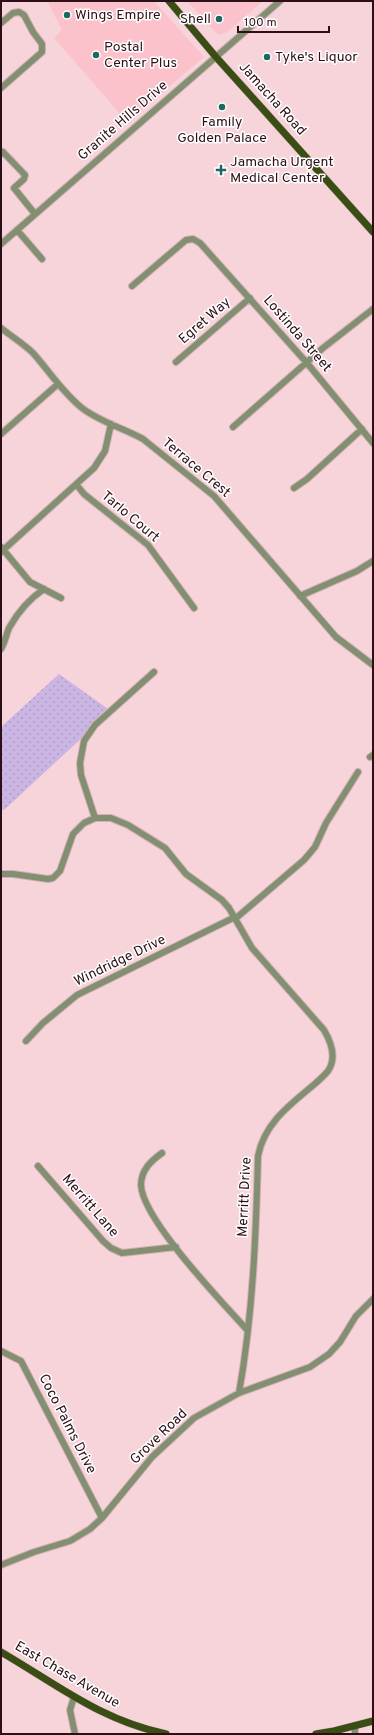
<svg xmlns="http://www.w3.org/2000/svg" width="374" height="1735" viewBox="0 0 374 1735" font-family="Overpass,sans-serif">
<defs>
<pattern id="grass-dots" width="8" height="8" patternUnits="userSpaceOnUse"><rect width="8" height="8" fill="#cbb6e3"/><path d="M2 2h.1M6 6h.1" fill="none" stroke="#af9bc2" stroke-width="1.8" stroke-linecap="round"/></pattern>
</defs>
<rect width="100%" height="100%" fill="#f7d4da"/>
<path fill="#fbc2cc" d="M 47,1 L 154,1 L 204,57 L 127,122 L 54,38 L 62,30 Z
M 187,1 L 263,1 L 227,32 L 220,35 L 215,32 Z"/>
<path fill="url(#grass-dots)" d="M 59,674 L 111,711 L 4,810 L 1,809 L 1,727 Z"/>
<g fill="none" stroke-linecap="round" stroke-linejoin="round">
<defs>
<path id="minor" d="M 1,23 L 13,13 L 19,12 L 24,15 L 33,32 L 42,44 L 42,52 L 1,88
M 1,154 L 3,152 L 25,175 L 24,179 L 14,188 L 35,214
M 17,230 L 42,259
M 1,244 L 280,1
M 132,286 L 186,240 L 193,239 L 200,243 L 307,363 L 373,443
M 1,328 C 11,336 24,344 33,353 C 49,371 63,393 82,408 C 100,422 123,428 143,439 L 214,496 L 336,637 L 373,665
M 176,362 L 250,298
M 233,427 L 323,348 L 373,309
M 1,434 L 58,384
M 76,484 L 84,494 L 148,545 L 194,608
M 294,488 L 307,479 L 362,429
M 1,547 L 30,582 L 61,598
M 1,552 L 94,468 L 105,451 L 111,424
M 300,596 L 357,571 L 373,561
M 1,649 C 5,643 6,635 9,628 C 18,612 29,599 44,589
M 370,757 L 373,755
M 95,818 L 81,775 L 80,763 L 84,741 L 95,725 L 154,672
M 1,874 L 13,874 L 48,879 L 53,878 L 60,871 L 73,834 L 84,823 L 95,818 L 111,818 L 128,825 L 165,848 L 186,874 L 222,900 L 229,908 L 252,948 L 324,1030 C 331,1042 337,1058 328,1071 C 323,1077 316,1083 310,1088 C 287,1107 264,1125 258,1156 C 256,1235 253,1314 239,1393
M 235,919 L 304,860 L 315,847 L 326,823 L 358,772
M 26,1041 L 43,1023 L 77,995 L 235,917
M 162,1153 C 151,1161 141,1170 141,1185 C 142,1219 223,1303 248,1331
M 38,1166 L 103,1241 L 111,1248 L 122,1253 L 176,1247
M 1,1351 L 21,1361 L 102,1518
M 1,1565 L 34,1552 L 70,1541 L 90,1529 L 102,1518 L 152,1457 L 194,1418 L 239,1393 L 310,1367 L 329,1354 L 340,1342 L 356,1316 L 373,1299
M 74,1697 L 70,1710 L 75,1734
M 355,1726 L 355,1734"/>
<path id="major" d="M 169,1 L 216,57 L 373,232
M 1,1652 C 58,1685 100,1720 166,1734
M 316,1734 L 334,1731 L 373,1721"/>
</defs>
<use href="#minor" stroke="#d3b1b7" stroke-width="8"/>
<use href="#major" stroke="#d3b1b7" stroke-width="8"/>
<use href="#minor" stroke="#828f71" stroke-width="6"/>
<use href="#major" stroke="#394d14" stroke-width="7"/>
</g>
<g fill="#1d6861" stroke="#fff" stroke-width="1.5">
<circle cx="67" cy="15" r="4"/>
<circle cx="219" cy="19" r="4"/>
<circle cx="96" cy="55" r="4"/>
<circle cx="267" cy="57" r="4"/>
<circle cx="222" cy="107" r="4"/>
<path d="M219 164h4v4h4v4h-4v4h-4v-4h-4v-4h4z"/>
</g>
<g text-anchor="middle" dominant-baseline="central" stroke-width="3" stroke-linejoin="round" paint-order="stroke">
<g font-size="14" fill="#2d1017" stroke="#fff" text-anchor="start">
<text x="75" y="15">Wings Empire</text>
<text x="211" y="19" text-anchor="end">Shell</text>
<text x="104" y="47">Postal<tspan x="104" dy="16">Center Plus</tspan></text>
<text x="275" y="57">Tyke's Liquor</text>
<text x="222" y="122" text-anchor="middle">Family<tspan x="222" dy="16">Golden Palace</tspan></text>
<text x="230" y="162">Jamacha Urgent<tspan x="230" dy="16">Medical Center</tspan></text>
</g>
<g font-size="14" fill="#2d1017" stroke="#fff">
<text transform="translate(272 99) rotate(48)">Jamacha Road</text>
<text transform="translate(123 121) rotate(-41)">Granite Hills Drive</text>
<text transform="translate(205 321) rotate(-41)">Egret Way</text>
<text transform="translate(297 334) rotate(49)">Lostinda Street</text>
<text transform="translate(196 468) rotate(40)">Terrace Crest</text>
<text transform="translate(130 517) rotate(40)">Tarlo Court</text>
<text transform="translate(120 961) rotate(-26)">Windridge Drive</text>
<text transform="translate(245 1197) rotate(-87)">Merritt Drive</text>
<text transform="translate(90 1206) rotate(49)">Merritt Lane</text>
<text transform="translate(67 1424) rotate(63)">Coco Palms Drive</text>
<text transform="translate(159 1437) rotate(-44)">Grove Road</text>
<text transform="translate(67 1675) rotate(30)">East Chase Avenue</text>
</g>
</g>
<rect width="374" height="1735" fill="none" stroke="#2d1017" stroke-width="4"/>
<path d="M238 26v6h91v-6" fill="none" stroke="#2d1017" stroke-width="2"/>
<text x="244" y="26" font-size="12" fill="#2d1017" stroke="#ffffff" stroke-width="3" paint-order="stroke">100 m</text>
</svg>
